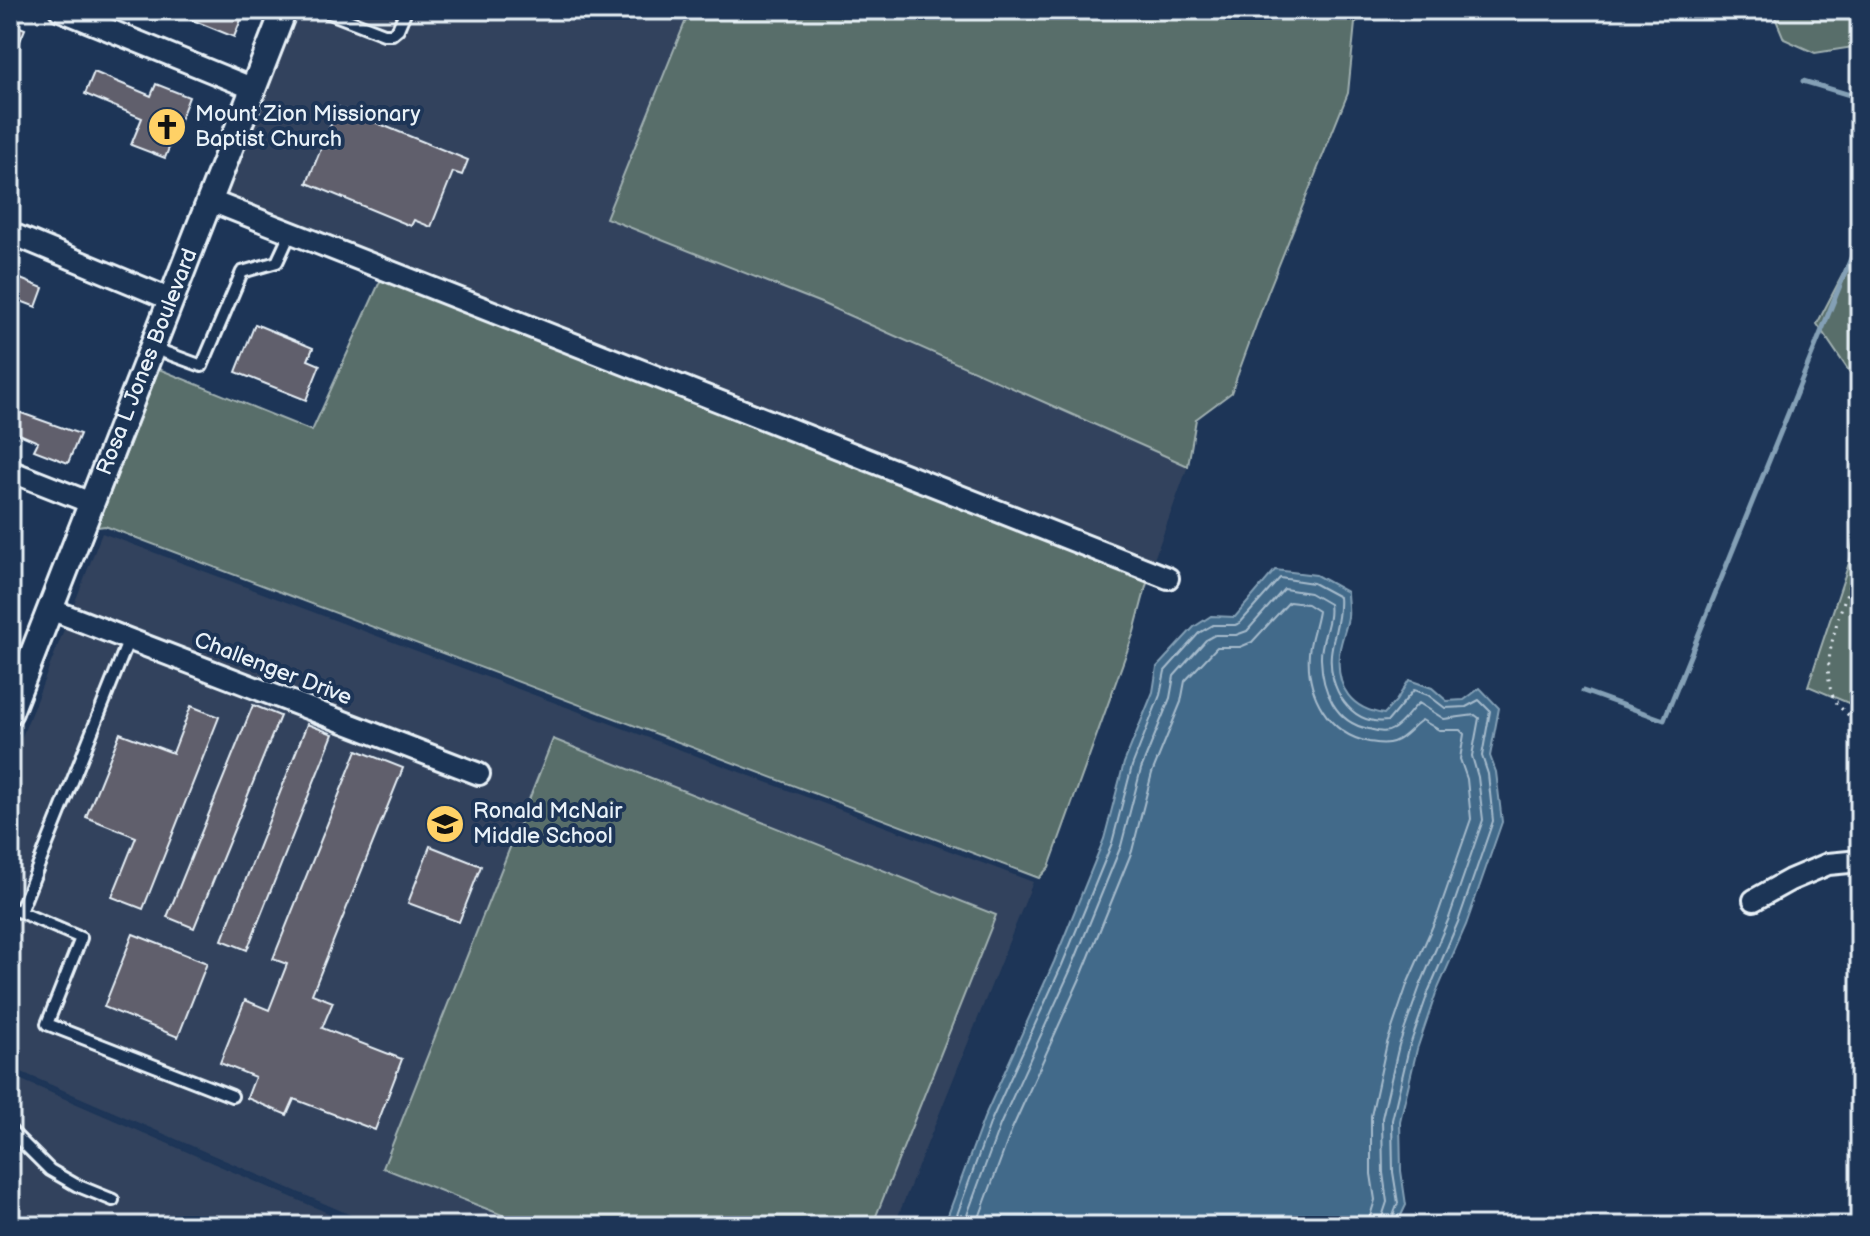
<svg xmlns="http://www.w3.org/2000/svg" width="1870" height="1236" viewBox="0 0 1870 1236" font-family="'Balsamiq Sans',sans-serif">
<rect width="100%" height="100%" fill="#1d3557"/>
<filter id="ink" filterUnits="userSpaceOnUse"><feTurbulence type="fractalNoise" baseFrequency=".0125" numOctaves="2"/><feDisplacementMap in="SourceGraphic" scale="16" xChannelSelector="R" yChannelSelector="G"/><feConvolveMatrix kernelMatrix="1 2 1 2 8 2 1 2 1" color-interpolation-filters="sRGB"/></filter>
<g filter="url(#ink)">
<path fill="#31425d" d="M 295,10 L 690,10 L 606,218 L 821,303 L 1188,466 L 1153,562 L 223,196 Z
M 102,533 L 1033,882 L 894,1226 L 376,1226 L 10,1067 L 10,767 Z
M 10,1075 L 358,1226 L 10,1226 Z"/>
<path fill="#596e6a" stroke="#a0b0b1" stroke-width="2" d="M 690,10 L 1375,10 L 1355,23 L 1348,93 L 1268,292 L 1231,393 L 1196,419 L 1188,466 L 821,303 L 606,218 Z
M 1772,10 L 1860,10 L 1860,46 L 1815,53 L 1784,39 Z
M 1860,241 L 1860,382 L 1849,371 L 1817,324 Z
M 382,277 L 1148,579 L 1134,632 L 1049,867 L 1039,878 L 105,526 L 97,527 L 159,369 L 312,431 Z
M 1860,486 L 1860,634 L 1855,649 L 1860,658 L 1860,708 L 1808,686 L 1851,557 Z
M 553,739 L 996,915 L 872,1226 L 530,1226 L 383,1168 Z"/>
<path fill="#426a8a" stroke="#84a0b6" stroke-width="2" d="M 1275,570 L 1316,575 L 1347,592 C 1347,600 1349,609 1348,617 C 1346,630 1340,642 1339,655 C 1336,689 1352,709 1384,714 L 1396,701 L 1409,680 L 1432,688 L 1447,701 L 1464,700 L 1480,688 L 1499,708 L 1490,756 L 1496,772 L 1502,822 L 1466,925 L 1436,993 L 1417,1049 L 1400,1121 L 1401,1171 L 1406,1205 L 1396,1226 L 944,1226 L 984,1118 L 1054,962 L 1104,839 L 1124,763 L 1153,692 L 1157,667 L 1194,627 L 1211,616 L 1235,617 Z"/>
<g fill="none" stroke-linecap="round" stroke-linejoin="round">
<path stroke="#a6bbcc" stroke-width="2" d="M 953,1226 L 991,1121 L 1062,965 L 1112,843 L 1132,766 L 1160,695 L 1165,671 L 1199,633 L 1213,625 L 1235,625 L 1240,623 L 1280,578 L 1313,583 L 1339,597 C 1341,618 1333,634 1331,654 C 1328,688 1350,726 1388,721 L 1414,690 L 1428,695 L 1445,708 L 1466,707 L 1479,700 L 1490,711 L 1482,756 L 1488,774 L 1493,821 L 1458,922 L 1429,990 L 1409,1048 L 1392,1120 L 1393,1172 L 1398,1203 L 1389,1226
M 963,1226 L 1000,1125 L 1071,969 L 1121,846 L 1141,769 L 1170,698 L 1174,676 L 1206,640 L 1215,635 L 1236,635 L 1247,631 L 1284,589 L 1310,593 L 1329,604 C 1332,623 1320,640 1321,659 C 1322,690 1335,723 1369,729 C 1377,731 1385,734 1393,729 C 1404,723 1410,710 1419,703 L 1444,719 L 1475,715 L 1479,718 L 1472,756 L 1478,777 L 1483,820 L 1449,918 L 1420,986 L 1399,1045 L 1382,1118 L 1383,1173 L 1387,1202 L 1379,1226
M 976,1226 L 1012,1129 L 1082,974 L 1132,851 L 1152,773 L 1181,702 L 1185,681 L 1217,647 L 1240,647 L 1252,642 L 1289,602 L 1307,604 L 1318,611 C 1316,625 1310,639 1309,653 C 1306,694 1328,734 1369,742 C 1377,743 1385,745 1393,742 C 1405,738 1412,726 1422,720 L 1439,730 L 1460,730 L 1464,734 L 1460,759 L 1467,779 L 1471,819 L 1438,914 L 1408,982 L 1387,1043 L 1371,1116 L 1371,1174 L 1375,1200 L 1367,1226"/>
<path stroke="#84a0b6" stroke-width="5" d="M 1803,81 L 1860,98
M 1583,691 L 1664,720 L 1860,236"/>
</g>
<path fill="#615f6c" stroke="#e8f1f8" stroke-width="2" d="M 168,10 L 231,10 L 243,15 L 234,37 Z
M 10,23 L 25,29 L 11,63 L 10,63 Z
M 94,72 L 151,96 L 156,84 L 189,97 L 165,158 L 131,145 L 142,118 L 85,94 Z
M 338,107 L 468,160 L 462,175 L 453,172 L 431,227 L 414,220 L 411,226 L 307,183 Z
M 18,278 L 43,288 L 36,307 L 10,297 Z
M 255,324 L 313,348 L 308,360 L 320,365 L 306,400 L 236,372 Z
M 10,409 L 80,434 L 68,463 L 34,450 L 38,442 L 10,430 Z
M 253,705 L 280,716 L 194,928 L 167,917 Z
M 191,706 L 219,717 L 143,909 L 112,897 L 136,837 L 86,817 L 120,733 L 173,753 Z
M 307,724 L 333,734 L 247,950 L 222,940 Z
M 357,750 L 403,768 L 312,994 L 333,1002 L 322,1028 L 402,1059 L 375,1130 L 294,1099 L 287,1115 L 247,1098 L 255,1077 L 220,1063 L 245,1000 L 269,1010 L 287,964 L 273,959 Z
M 430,846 L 481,866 L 459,922 L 408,903 Z
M 133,934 L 207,963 L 178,1037 L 104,1007 Z"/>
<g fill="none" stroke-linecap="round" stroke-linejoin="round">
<defs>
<path id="service" d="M 322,10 L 384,34 L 392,34 L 398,29 L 406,10
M 153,348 L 202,366 L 242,272 L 277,262 L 291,232
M 10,908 L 20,912 L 129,639
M 20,912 L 81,938 L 47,1024 L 232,1096
M 10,1130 L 50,1170 L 76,1185 L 113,1200"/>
<path id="minor" d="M 60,10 L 254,89
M 211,201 L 1168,578
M 10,233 L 172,300
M 10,471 L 91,503
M 50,609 L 479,774
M 1754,900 L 1790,880 L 1828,864 L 1860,861"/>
<g id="tertiary">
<path id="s1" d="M 10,712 L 284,10"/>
</g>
</defs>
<use href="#service" stroke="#e8f1f8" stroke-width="16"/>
<use href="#minor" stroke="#e8f1f8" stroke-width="26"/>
<use href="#tertiary" stroke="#e8f1f8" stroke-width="30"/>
<path stroke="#e8f1f8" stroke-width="3" stroke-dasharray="2 6" stroke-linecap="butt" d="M 1860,556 C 1848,593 1820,653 1831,691 C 1835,705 1848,716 1860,723
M 10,756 L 18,729"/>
<use href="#service" stroke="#1d3557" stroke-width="10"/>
<use href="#minor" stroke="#1d3557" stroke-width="20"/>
<use href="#tertiary" stroke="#1d3557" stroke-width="24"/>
</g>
</g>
<defs>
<symbol id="church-disc" viewBox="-11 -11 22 22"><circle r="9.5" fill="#ffd166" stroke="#1d3557"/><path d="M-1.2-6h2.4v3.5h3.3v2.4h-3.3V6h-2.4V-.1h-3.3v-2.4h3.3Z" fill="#111"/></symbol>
<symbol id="school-disc" viewBox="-11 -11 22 22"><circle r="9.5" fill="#ffd166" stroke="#1d3557"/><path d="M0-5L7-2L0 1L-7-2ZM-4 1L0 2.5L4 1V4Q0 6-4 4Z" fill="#111"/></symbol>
</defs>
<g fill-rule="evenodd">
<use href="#church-disc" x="145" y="105" width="44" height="44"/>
<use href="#school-disc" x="423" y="802" width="44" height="44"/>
</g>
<g text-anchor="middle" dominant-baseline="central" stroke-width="8" stroke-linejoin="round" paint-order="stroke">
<g font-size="22" fill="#e8f1f8" stroke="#1d3557" text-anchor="start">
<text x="195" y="114">Mount Zion Missionary<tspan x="195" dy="25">Baptist Church</tspan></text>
<text x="473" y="811">Ronald McNair<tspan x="473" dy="25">Middle School</tspan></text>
</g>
<g font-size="22" fill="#e8f1f8" stroke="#1d3557">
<text stroke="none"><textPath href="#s1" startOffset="376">Rosa L Jones Boulevard</textPath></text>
<text transform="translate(273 669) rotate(21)">Challenger Drive</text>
</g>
</g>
<rect width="1870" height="1236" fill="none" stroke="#1d3557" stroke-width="40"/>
<rect x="20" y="20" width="1830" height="1196" fill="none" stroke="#e8f1f8" stroke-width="3" filter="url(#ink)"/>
</svg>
